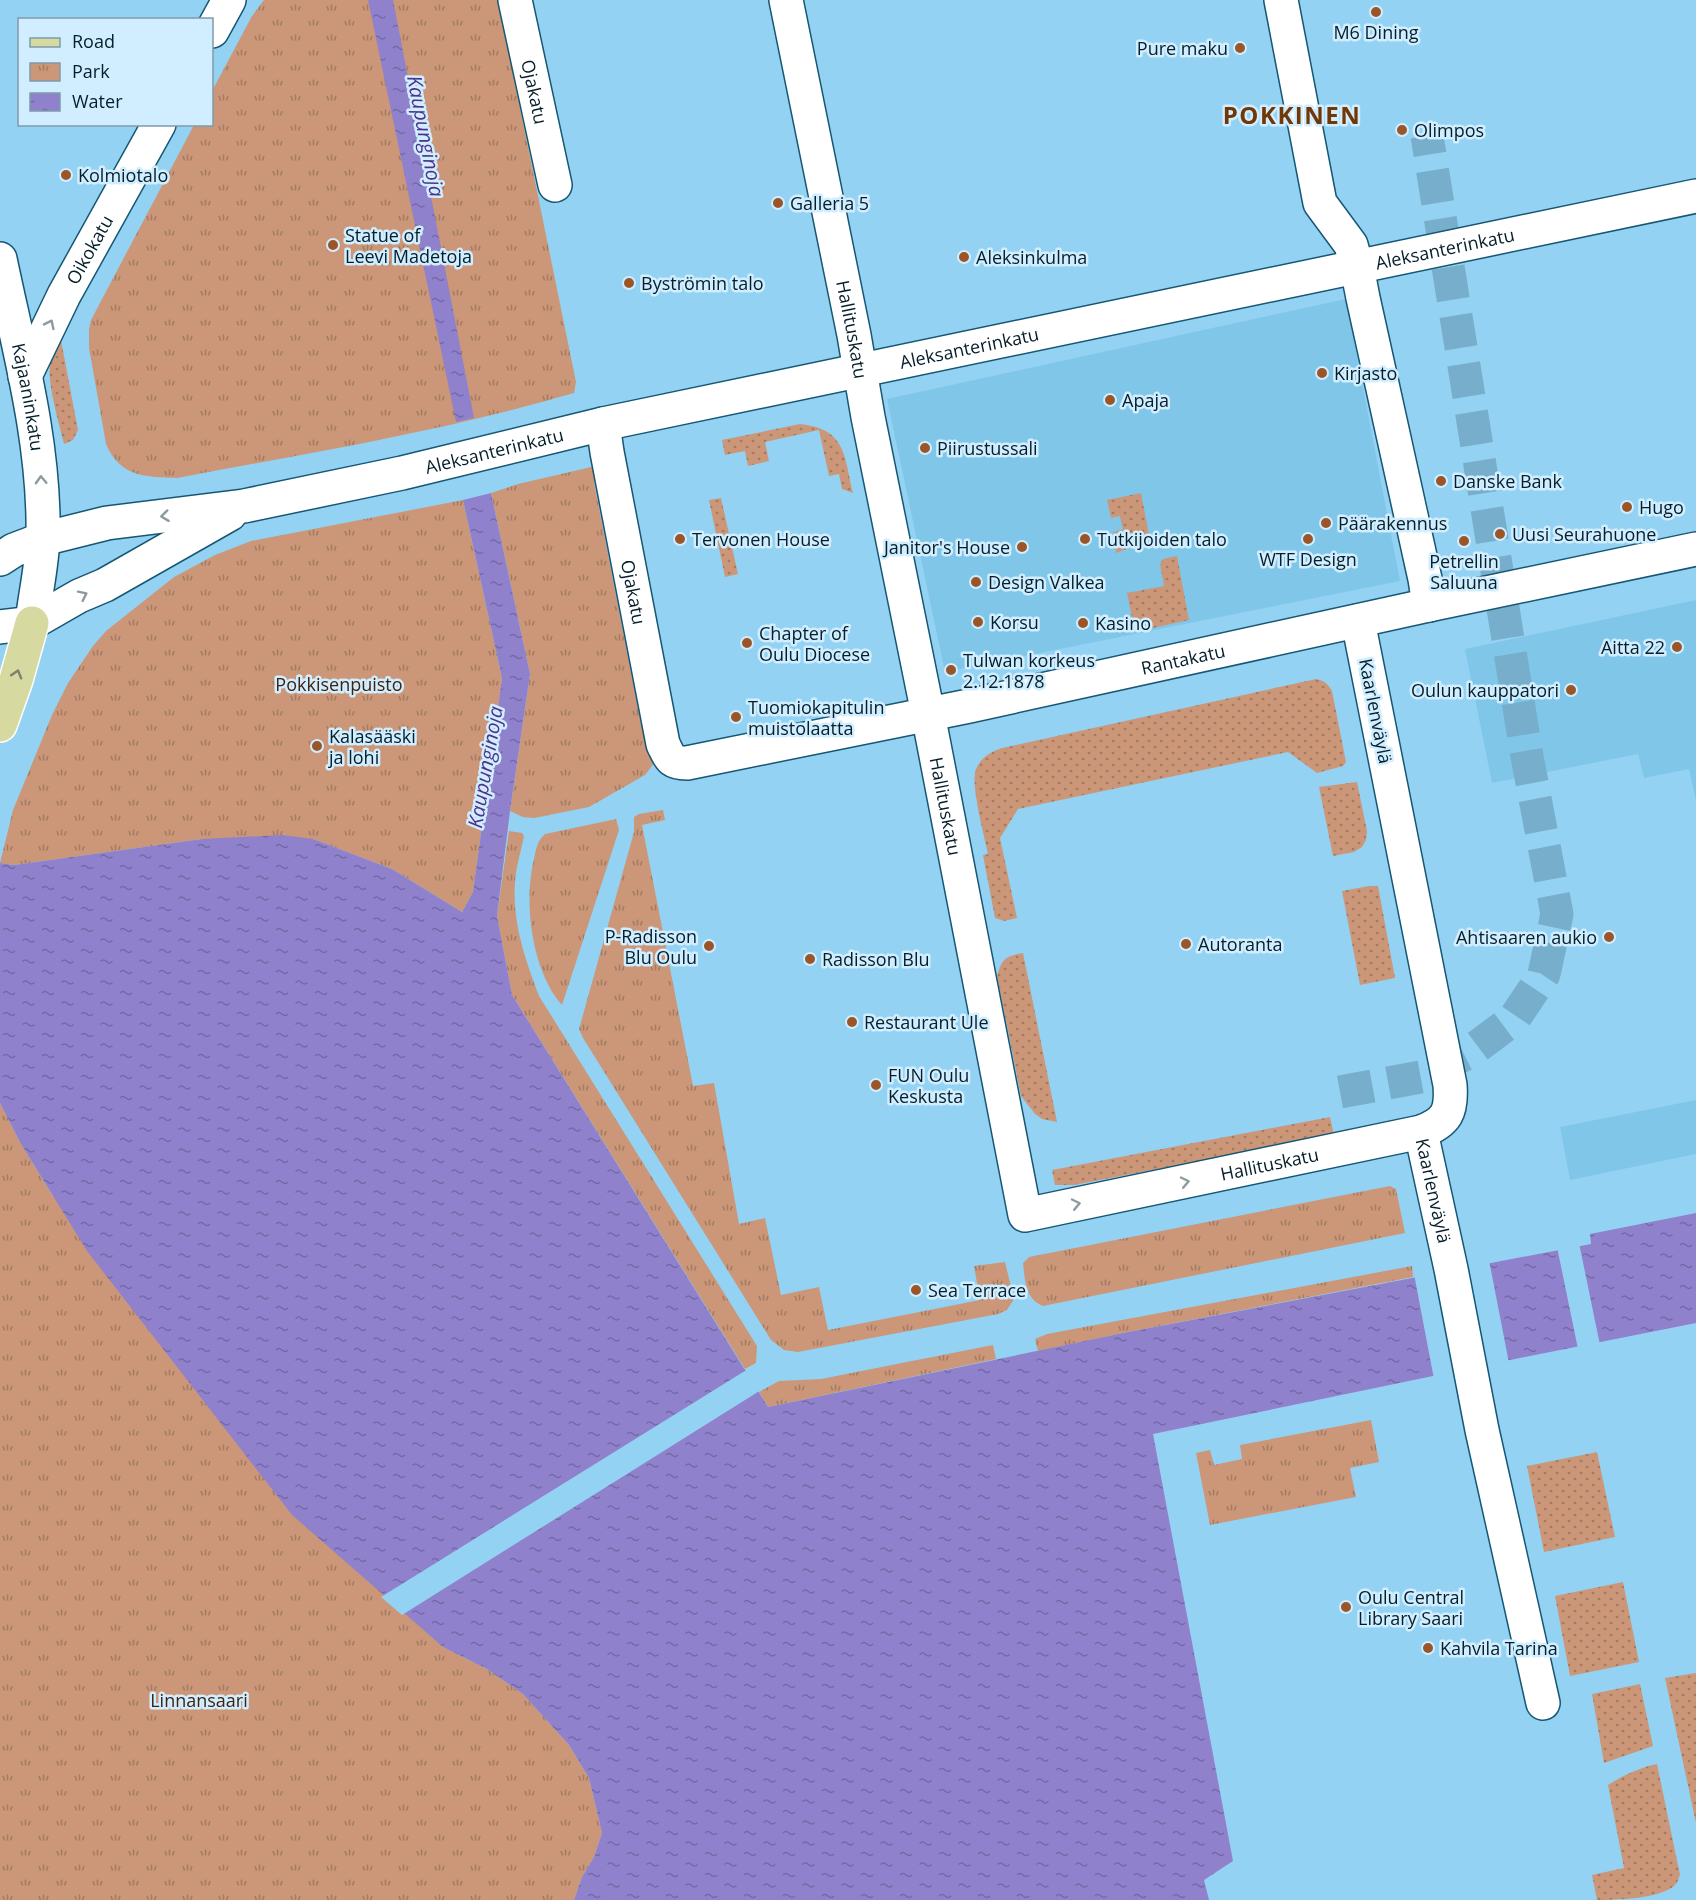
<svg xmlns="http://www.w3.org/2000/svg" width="1696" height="1900" viewBox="0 0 1696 1900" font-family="'Open Sans',sans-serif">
<defs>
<pattern id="grass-dots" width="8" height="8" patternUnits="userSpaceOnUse" patternTransform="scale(1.5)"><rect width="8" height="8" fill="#cb9778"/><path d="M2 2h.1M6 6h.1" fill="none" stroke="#a37b63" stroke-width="1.8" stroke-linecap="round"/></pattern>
<pattern id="park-tufts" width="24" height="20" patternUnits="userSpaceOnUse" patternTransform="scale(1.5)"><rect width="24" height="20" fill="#cb9778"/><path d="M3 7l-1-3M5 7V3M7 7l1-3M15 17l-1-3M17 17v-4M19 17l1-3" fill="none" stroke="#a37b63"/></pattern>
<pattern id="water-ripples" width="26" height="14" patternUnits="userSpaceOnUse" patternTransform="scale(1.5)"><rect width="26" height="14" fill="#9081cc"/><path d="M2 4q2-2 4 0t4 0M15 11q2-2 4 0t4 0" fill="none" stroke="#7469a6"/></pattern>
</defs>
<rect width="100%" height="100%" fill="#94d2f3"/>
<path fill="#80c6e9" d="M 1346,299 L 1400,581 L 945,672 L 887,399 Z
M 1696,600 L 1696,801 L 1689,769 L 1644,778 L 1638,754 L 1492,783 L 1465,649 Z
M 1696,1100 L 1696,1154 L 1570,1180 L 1560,1127 Z"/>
<path fill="url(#grass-dots)" d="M 60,335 L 78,430 L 73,440 L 64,444 C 59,422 47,384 50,363 C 51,353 56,344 60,335 Z
M 800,424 C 846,429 844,455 853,493 L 842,489 L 839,474 L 829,476 L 819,430 L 765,442 L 769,461 L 748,466 L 745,451 L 725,455 L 722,440 Z
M 1141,493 L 1150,540 L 1116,553 L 1113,532 L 1123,530 L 1120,516 L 1111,518 L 1107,500 Z
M 721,498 L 738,574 L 725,577 L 709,500 Z
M 1177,556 L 1189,620 L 1135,632 L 1127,593 L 1164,586 L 1160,564 L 1163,559 Z
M 1316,679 C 1325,681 1328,684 1332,691 L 1346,762 L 1343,766 L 1317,773 L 1288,752 L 1018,809 L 1000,838 L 1017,918 L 1004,921 L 995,918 L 983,855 L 988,854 C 984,835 972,790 975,773 C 978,759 990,752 1002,748 Z
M 1357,782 L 1367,831 L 1366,840 L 1362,847 L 1354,852 L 1333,856 L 1319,787 Z
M 1369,886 L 1378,886 L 1395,978 L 1360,985 L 1342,891 Z
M 1023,953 L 1057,1122 L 1042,1119 L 1035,1114 L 1021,1096 L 997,976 C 1002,959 1005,956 1023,953 Z
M 1330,1117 L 1334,1135 L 1074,1185 L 1055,1185 L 1052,1170 Z
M 1597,1452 L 1615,1537 L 1544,1552 L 1527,1466 Z
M 1623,1582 L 1639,1662 L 1570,1676 L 1555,1596 Z
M 1696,1673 L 1696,1823 L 1665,1678 Z
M 1640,1684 L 1653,1746 L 1604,1763 L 1592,1694 Z
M 1657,1764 L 1680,1875 C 1678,1878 1678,1882 1676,1884 C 1663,1899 1615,1900 1597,1900 L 1592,1875 L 1624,1868 L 1608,1785 C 1624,1775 1639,1768 1657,1764 Z"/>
<path fill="url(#park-tufts)" d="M 264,0 L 498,0 L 576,382 L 574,393 C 444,431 310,453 177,478 C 145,477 120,477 106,444 L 89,348 L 89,329 L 91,320 L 194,125 L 212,124 L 212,91 L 252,16 Z
M 600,465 L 603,479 L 594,482 L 641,724 L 650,722 L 655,762 L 645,775 L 589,807 L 534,818 L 523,817 L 510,811 L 530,674 L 491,493 L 518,484 Z
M 463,500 L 502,678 L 473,892 L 462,912 L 392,869 L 313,839 L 202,839 L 14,865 L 0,863 L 13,810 L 52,715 L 68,683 L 93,646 L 106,631 L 174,577 L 215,555 L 251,541 Z
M 663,810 L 665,820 L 642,825 L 693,1086 L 714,1083 L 739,1224 L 765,1218 L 781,1295 L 819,1287 L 828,1330 L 980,1300 L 974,1266 L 1005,1262 L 1014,1299 L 1007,1310 L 998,1314 L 798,1352 L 784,1350 L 771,1340 L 583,1038 L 579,1029 L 634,832 L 634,817 L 639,814 Z
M 616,819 L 619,830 L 562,1005 C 532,972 523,902 534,859 C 536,849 537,841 545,834 Z
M 509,831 L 522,833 L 524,836 C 521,851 516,867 515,882 C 512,922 525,959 539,996 L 757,1346 L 756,1363 L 745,1369 L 512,995 L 497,916 Z
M 0,1103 L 21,1144 L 53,1196 L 443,1647 L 487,1669 L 523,1694 L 569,1745 L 589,1778 L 602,1833 L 594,1857 L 582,1877 L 574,1900 L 0,1900 Z
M 1390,1186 L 1396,1189 L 1405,1233 L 1043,1306 C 1025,1299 1025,1280 1023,1263 L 1029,1257 Z
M 1412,1266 L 1413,1277 L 1123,1333 L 1038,1351 L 1035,1339 L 1047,1334 Z
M 993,1345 L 996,1359 L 768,1407 L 759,1392 L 779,1381 L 821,1379 Z
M 1371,1420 L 1379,1462 L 1350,1468 L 1356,1497 L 1210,1525 L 1196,1453 L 1210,1450 L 1214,1465 L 1242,1459 L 1240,1445 Z"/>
<path fill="url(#water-ripples)" d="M 368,0 L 393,0 L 474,418 L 456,422 Z
M 491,493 L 530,674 L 510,811 L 497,916 L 512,995 L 768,1407 L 1123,1333 L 1591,1244 L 1590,1234 L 1696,1213 L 1696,1323 L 1535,1355 L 1153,1434 L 1233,1861 L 1204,1880 L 1209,1900 L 574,1900 L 582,1877 L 594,1857 L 602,1833 L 589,1778 L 569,1745 L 523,1694 L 487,1669 L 443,1647 L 292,1515 L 87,1251 L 21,1144 L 0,1103 L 0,863 L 14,865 L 202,839 L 282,835 L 313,839 L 392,869 L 462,912 L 473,892 L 502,678 L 463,500 Z"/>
<path fill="#94d2f3" d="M 1579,1243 L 1600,1345 L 1578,1349 L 1557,1247 Z
M 1489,1260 L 1509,1363 L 1434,1379 L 1414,1274 Z
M 748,1369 L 761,1390 L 402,1615 L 381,1597 Z"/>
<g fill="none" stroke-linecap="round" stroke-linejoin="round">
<path stroke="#77aecb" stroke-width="33" stroke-dasharray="33 16" stroke-linecap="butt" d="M 1340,1092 L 1421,1077 L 1470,1052 L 1514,1019 L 1544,974 L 1557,914 L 1526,751 L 1427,136"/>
<defs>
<g id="minor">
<path id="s1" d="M 515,0 L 555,185"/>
<path id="s2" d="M 786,0 L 854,335 L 868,417 L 928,714 L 1025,1215 L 1421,1132 C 1447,1122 1452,1112 1450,1085 L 1358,621"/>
<path d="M 1281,0 L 1320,203 L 1351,245 L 1357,267 L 1363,298 L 1425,579 L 1429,605"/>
<path d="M 212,31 L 229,0"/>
<path id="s3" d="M 25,376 L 64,295 L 159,124"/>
<path id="s4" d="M 603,424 L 607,452 L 663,744 C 670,758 670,763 687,763 L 969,706 L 1429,605 L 1696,549"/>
<path id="s5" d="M 1421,1132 L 1451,1269 L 1482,1430 L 1543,1703"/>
</g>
<g id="secondary">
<path id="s6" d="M 0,259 C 19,350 45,443 43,537 C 42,566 35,595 32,623"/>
<path id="s7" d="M 0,559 L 14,550 L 43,539 L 107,523 L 244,506 L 402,473 L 603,424 L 1696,196"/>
<path d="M 0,627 L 32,623 L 79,596 L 105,585 L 230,514"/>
</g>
<path id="primary" d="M 0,725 L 16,680 L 32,623"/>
</defs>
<use href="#minor" stroke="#165773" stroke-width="36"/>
<use href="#secondary" stroke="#165773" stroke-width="36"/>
<use href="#primary" stroke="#fff" stroke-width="36"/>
<use href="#minor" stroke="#fff" stroke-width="33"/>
<use href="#secondary" stroke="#fff" stroke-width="33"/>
<use href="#primary" stroke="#d6daa1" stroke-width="33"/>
</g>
<defs><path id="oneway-chevron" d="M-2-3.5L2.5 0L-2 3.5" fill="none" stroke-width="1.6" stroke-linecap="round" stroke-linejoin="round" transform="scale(1.5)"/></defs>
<g stroke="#8e9a9f">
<use href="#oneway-chevron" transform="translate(50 324) rotate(-64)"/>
<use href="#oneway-chevron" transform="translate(41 480) rotate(-92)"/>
<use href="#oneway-chevron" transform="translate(165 516) rotate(173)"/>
<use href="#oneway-chevron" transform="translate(83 595) rotate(-26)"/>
<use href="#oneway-chevron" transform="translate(1185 1182) rotate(-12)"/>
<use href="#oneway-chevron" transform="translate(1076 1204) rotate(-12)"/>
</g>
<use stroke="#78856b" href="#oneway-chevron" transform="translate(17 674) rotate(-73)"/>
<g fill="#9a5628" stroke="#d0eeff" stroke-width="2">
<circle cx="1376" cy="12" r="6"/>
<circle cx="1240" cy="48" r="6"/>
<circle cx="1402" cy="130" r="6"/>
<circle cx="66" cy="175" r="6"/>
<circle cx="778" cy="203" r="6"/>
<circle cx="333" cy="245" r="6"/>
<circle cx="964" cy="257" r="6"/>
<circle cx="629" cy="283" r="6"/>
<circle cx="1322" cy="373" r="6"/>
<circle cx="1110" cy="400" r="6"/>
<circle cx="925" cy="448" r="6"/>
<circle cx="1441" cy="481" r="6"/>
<circle cx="1627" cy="507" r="6"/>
<circle cx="1326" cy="523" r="6"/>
<circle cx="1500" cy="534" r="6"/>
<circle cx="680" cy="539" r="6"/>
<circle cx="1085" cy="539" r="6"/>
<circle cx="1308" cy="539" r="6"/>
<circle cx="1464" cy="541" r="6"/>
<circle cx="1022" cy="547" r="6"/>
<circle cx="976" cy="582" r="6"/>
<circle cx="978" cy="622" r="6"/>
<circle cx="1083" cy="623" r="6"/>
<circle cx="747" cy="643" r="6"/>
<circle cx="1677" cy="647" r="6"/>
<circle cx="951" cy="670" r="6"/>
<circle cx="1571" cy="690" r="6"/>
<circle cx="736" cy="717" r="6"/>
<circle cx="317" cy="746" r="6"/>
<circle cx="1609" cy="937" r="6"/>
<circle cx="1186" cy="944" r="6"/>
<circle cx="709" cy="946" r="6"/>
<circle cx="810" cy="959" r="6"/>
<circle cx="852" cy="1022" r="6"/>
<circle cx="876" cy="1085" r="6"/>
<circle cx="916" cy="1290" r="6"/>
<circle cx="1346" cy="1607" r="6"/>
<circle cx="1428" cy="1648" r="6"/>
</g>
<g text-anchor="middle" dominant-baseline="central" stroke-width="5" stroke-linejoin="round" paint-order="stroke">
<g font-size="18" fill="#051e2a" stroke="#d0eeff" text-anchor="start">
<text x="1376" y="32" text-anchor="middle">M6 Dining</text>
<text x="1228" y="48" text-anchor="end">Pure maku</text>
<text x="1414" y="130">Olimpos</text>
<text x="78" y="175">Kolmiotalo</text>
<text x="790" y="203">Galleria 5</text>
<text x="345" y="235">Statue of<tspan x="345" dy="21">Leevi Madetoja</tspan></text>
<text x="976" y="257">Aleksinkulma</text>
<text x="641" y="283">Byströmin talo</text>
<text x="1334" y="373">Kirjasto</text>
<text x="1122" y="400">Apaja</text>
<text x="937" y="448">Piirustussali</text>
<text x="1453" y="481">Danske Bank</text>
<text x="1639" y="507">Hugo</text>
<text x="1338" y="523">Päärakennus</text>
<text x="1512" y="534">Uusi Seurahuone</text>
<text x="692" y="539">Tervonen House</text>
<text x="1097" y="539">Tutkijoiden talo</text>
<text x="1010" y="547" text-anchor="end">Janitor's House</text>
<text x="1308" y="559" text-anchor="middle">WTF Design</text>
<text x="1464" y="561" text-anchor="middle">Petrellin<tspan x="1464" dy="21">Saluuna</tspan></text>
<text x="988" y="582">Design Valkea</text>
<text x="990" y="622">Korsu</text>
<text x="1095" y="623">Kasino</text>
<text x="759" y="633">Chapter of<tspan x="759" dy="21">Oulu Diocese</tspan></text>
<text x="1665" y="647" text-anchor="end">Aitta 22</text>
<text x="963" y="660">Tulwan korkeus<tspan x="963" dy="21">2.12.1878</tspan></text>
<text x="1559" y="690" text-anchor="end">Oulun kauppatori</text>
<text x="748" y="707">Tuomiokapitulin<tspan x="748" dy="21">muistolaatta</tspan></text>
<text x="329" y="736">Kalasääski<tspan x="329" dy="21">ja lohi</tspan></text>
<text x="697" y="936" text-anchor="end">P-Radisson<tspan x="697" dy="21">Blu Oulu</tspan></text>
<text x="1597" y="937" text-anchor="end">Ahtisaaren aukio</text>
<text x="1198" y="944">Autoranta</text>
<text x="822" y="959">Radisson Blu</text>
<text x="864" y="1022">Restaurant Ule</text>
<text x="888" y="1075">FUN Oulu<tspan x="888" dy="21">Keskusta</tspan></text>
<text x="928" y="1290">Sea Terrace</text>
<text x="1358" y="1597">Oulu Central<tspan x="1358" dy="21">Library Saari</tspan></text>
<text x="1440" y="1648">Kahvila Tarina</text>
</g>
<g font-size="18" fill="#051e2a" stroke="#d0eeff">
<text stroke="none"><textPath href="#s1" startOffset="94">Ojakatu</textPath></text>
<text stroke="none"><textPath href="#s3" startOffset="142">Oikokatu</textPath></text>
<text stroke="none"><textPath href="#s7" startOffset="1480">Aleksanterinkatu</textPath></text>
<text stroke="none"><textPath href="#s2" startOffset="336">Hallituskatu</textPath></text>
<text stroke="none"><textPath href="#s7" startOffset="994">Aleksanterinkatu</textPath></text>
<text stroke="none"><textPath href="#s6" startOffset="141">Kajaaninkatu</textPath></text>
<text stroke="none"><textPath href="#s7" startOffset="508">Aleksanterinkatu</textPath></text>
<text stroke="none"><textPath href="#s4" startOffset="171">Ojakatu</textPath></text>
<text stroke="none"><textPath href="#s4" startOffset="866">Rantakatu</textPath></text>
<text transform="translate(1376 711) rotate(79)">Kaarlenväylä</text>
<text stroke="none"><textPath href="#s2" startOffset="822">Hallituskatu</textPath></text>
<text stroke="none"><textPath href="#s2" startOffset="1488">Hallituskatu</textPath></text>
<text stroke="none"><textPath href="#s5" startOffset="60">Kaarlenväylä</textPath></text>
</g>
<g font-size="18" fill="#40220e" stroke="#d0eeff">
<text x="339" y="684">Pokkisenpuisto</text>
<text x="199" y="1700">Linnansaari</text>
</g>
<g font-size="20" font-style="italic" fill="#4c328b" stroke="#d0eeff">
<text transform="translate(426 136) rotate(79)">Kaupunginoja</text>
<text transform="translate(485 767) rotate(-80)">Kaupunginoja</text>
</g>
<g font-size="24" font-weight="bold" letter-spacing="1.5" fill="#723707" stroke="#d0eeff">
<text x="1292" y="114">POKKINEN</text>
</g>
</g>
<rect x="18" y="18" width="195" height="108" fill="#d0eeff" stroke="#7f9baa" stroke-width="1.5"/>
<rect x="30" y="38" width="30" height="9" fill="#d6daa1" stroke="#7f9baa" stroke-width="1.5"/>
<text x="72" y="48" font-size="18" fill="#051e2a">Road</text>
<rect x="30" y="63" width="30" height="18" fill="url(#park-tufts)" stroke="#7f9baa" stroke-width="1.5"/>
<text x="72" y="78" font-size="18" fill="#051e2a">Park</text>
<rect x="30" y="93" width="30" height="18" fill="url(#water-ripples)" stroke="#7f9baa" stroke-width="1.5"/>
<text x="72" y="108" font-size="18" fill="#051e2a">Water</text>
</svg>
